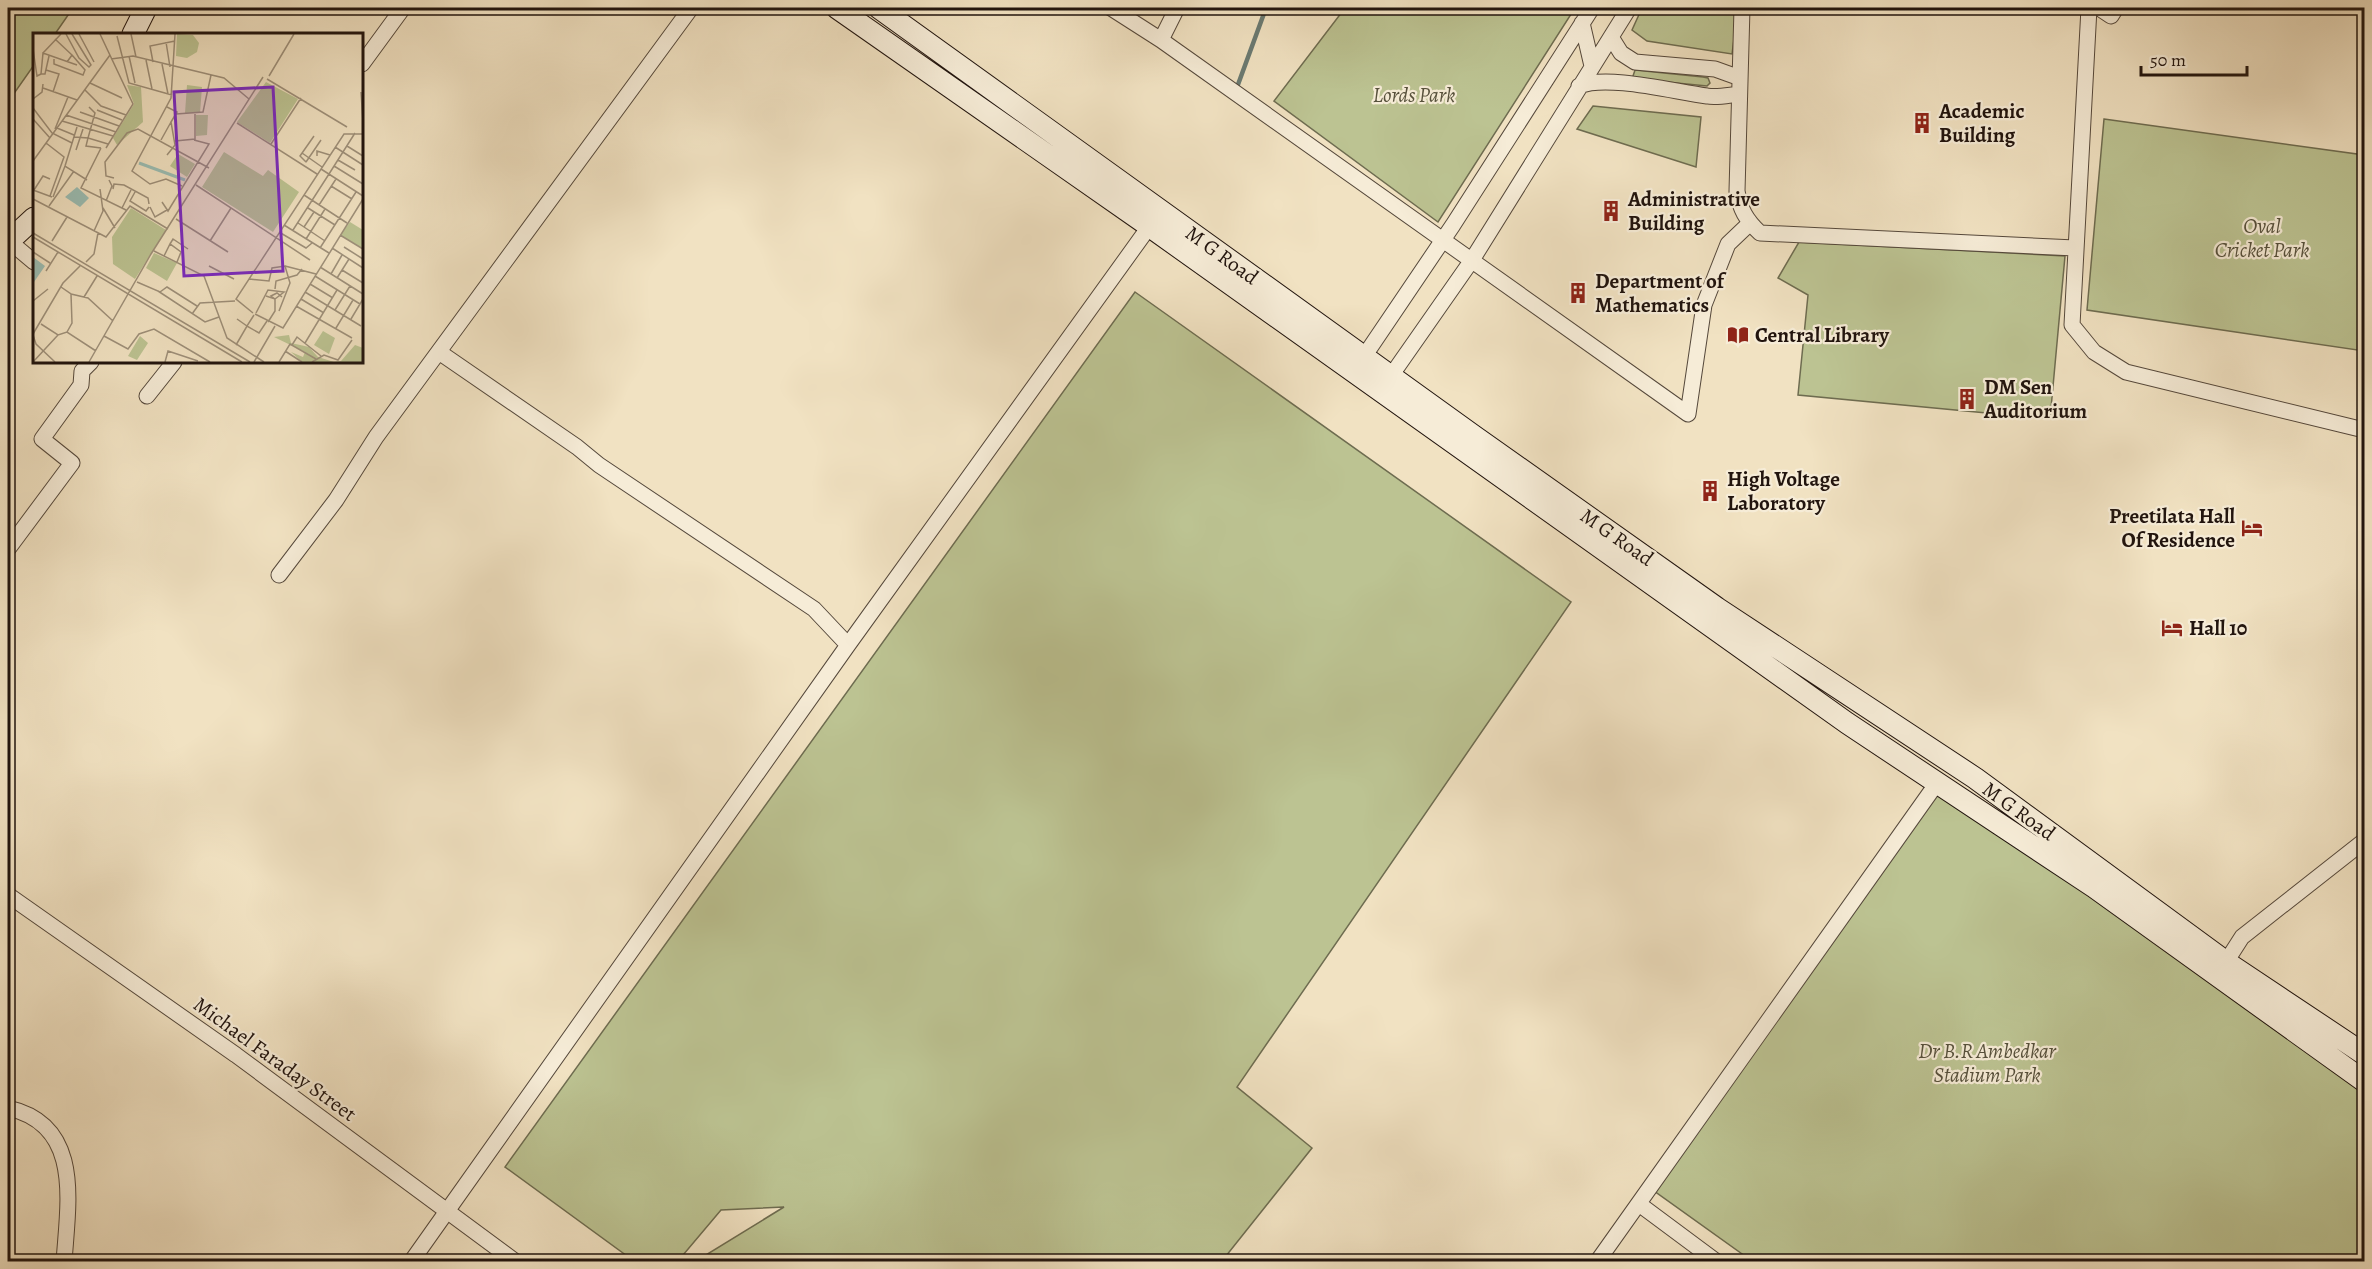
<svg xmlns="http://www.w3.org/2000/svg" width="2372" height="1269" viewBox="0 0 2372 1269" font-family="Alegreya,serif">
<rect width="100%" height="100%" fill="#f1e2c2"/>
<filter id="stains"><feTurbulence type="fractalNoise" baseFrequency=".00333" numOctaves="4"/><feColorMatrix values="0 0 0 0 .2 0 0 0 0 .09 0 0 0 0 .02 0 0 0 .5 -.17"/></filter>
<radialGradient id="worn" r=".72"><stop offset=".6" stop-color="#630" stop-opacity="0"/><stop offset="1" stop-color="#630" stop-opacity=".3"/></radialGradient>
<path fill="#bcc392" stroke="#6e6c50" stroke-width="1.5" d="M 8,8 L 73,8 L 55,34 L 34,34 L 34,65 L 13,95 L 8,97 Z
M 1345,8 L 1575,8 L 1438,222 L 1274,101 Z
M 1642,8 L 1730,8 L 1737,17 L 1732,54 L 1647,41 L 1632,30 Z
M 1635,70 L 1703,77 L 1708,78 L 1710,83 L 1707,86 L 1636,79 L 1633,76 Z
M 1593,106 L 1701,117 L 1696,167 L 1577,129 Z
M 2104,119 L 2364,155 L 2364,351 L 2087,310 Z
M 1799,242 L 2065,256 L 2050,419 L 1798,395 L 1808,295 L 1778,278 Z
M 1135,292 L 1571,602 L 1237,1087 L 1312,1148 L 1222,1261 L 696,1261 L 784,1207 L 721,1210 L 678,1261 L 634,1261 L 505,1167 Z
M 1941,788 L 2364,1088 L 2364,1261 L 1752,1261 L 1650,1188 Z"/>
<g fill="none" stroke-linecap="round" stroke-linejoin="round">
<path stroke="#6a7a72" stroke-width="4.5" d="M 1236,90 L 1266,8"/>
<defs>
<path id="street" d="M 1111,8 L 1161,40 L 1688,414 L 1704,305 L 1728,244 L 1749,224
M 1742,8 L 1737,191 C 1740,209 1746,220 1760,233 L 2075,248
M 2089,8 L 2072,325 L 2094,352 L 2126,372 L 2364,430
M 2099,8 L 2111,16 L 2116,8
M 1582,23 L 1592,66
M 1611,37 L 1621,53 L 1635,62 L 1715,69 L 1740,78
M 1161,40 L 1177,8
M 362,64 L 403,8
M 1579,86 C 1607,74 1675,92 1707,96 C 1717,98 1729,95 1739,94
M 9,241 L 34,262
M 439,352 L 577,447 L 599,465 L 814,609 L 848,645
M 1359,364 L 1453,225 L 1592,8
M 1386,383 L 1472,260 L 1629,8
M 147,396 L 174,362
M 8,549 L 72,463 L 42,439 L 81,385 L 82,371 L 91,362
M 279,575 L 336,500 L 376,437 L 691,8
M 8,895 L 236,1055 L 516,1262
M 2226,962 L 2242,937 L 2364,841
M 8,1108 C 83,1125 68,1202 64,1262
M 1639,1204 L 1717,1262
M 411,1262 L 848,645 L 1154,220
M 1597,1262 L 1937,783"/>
<path id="secondary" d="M 837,8 L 1149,226 L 1847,723 L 2094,887 L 2364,1081
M 879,8 L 1474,436 L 1717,608 L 1975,778 L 2226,962 L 2364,1054
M 133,34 L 146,8
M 8,242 L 34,218"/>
</defs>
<use href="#street" stroke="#55483b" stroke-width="17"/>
<use href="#secondary" stroke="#21140e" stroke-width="23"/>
<use href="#street" stroke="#f6ecd7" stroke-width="15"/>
<use href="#secondary" stroke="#f6ecd7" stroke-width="21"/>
</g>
<defs>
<symbol id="building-bare" viewBox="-9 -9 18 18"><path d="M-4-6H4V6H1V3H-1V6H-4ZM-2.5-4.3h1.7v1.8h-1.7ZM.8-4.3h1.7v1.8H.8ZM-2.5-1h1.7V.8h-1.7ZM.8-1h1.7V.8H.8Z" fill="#8f2418" stroke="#f6ecd7" stroke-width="2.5" paint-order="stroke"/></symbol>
<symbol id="library-bare" viewBox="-9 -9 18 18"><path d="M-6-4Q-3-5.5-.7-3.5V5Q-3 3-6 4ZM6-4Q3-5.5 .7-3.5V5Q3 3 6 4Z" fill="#8f2418" stroke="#f6ecd7" stroke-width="2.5" paint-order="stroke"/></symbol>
<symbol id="hotel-bare" viewBox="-9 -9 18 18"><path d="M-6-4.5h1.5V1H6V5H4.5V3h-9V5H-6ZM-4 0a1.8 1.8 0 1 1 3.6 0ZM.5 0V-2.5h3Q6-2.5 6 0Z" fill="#8f2418" stroke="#f6ecd7" stroke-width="2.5" paint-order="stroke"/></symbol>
</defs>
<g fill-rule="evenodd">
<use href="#building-bare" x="1907" y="108" width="30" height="30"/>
<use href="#building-bare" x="1596" y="196" width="30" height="30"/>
<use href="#building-bare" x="1563" y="278" width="30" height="30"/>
<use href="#library-bare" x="1723" y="320" width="30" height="30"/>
<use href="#building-bare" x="1952" y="384" width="30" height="30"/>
<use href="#building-bare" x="1695" y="476" width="30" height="30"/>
<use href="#hotel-bare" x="2237" y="513" width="30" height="30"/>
<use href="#hotel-bare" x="2157" y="613" width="30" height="30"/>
</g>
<g text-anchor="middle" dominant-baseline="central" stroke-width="4.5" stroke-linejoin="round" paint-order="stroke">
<g font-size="21" font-style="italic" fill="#57513c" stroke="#f6ecd7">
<text x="1414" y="95">Lords Park</text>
<text x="2262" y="226">Oval<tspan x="2262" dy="24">Cricket Park</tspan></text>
<text x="1987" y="1051">Dr B.R Ambedkar<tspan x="1987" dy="24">Stadium Park</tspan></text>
</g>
<g font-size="21" font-weight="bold" fill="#21140e" stroke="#f6ecd7" text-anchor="start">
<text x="1939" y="111">Academic<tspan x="1939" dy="24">Building</tspan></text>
<text x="1628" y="199">Administrative<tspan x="1628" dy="24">Building</tspan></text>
<text x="1595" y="281">Department of<tspan x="1595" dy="24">Mathematics</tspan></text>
<text x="1755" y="335">Central Library</text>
<text x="1984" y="387">DM Sen<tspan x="1984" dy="24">Auditorium</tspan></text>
<text x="1727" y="479">High Voltage<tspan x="1727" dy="24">Laboratory</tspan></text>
<text x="2235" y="516" text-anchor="end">Preetilata Hall<tspan x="2235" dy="24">Of Residence</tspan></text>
<text x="2189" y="628">Hall 10</text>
</g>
<g font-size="21" fill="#21140e" stroke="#f6ecd7">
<text transform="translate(1222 255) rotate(36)">M G Road</text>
<text transform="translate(1617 537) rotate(35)">M G Road</text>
<text transform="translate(2019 811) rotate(36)">M G Road</text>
<text transform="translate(275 1059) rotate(36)">Michael Faraday Street</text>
</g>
</g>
<g transform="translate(33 33)">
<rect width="330" height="330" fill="#f1e2c2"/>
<path d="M 144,1 L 160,2 L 166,10 L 164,19 L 154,25 L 143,23 ZM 233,49 L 265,66 L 237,110 L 204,89 ZM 94,52 L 108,54 L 110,89 L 84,112 L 80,105 L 101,71 ZM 154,52 L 169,54 L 167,80 L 152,80 ZM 163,82 L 175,82 L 174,102 L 163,103 ZM 191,119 L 230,143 L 235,137 L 266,159 L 240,199 L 169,154 ZM 145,121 L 162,131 L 154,144 L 137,133 ZM 98,175 L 133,197 L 102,246 L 80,231 L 79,204 ZM 317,189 L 330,197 L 330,216 L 307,202 ZM 121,220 L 144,230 L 134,248 L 113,235 ZM 290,298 L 302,305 L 296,321 L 281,312 ZM 256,302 L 258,310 L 276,314 L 285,324 L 301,329 L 308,328 L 322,312 L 330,315 L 330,329 L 269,329 L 258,319 L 270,324 L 272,319 L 241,304 ZM 107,303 L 115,310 L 104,327 L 95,323 Z" fill="#bcc392"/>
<path d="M 44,154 L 56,165 L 47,174 L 32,164 ZM 0,224 L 12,233 L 1,249 L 0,249 Z" fill="#9bbeb4"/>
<path fill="none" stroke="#9bbeb4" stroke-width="3" d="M 106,130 L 152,147"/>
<path fill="none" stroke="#9e907a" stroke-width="1.5" d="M 33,1 L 46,25 L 56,34 L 58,32 L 39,1M 46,1 L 61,29M 67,1 L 100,71 L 73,115M 98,1 L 103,24M 142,1 L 138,65 L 99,138 L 117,151 L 133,146 L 149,153M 84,3 L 96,50 L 139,62M 22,6 L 39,22 L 34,29M 133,9 L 137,34M 0,16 L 4,43 L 8,41M 10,20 L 28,1M 96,23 L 102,50M 21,26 L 21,31 L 50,42 L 52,37 L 39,22M 78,26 L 100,23 L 191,45 L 216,66M 113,27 L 119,56M 120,29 L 117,13 L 142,8M 129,31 L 135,61M 13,37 L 26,41 L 20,59M 8,41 L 10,20 L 44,32M 8,41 L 12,41 L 16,23M 236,43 L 261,1M 234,46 L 314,94M 57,50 L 89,65M 10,55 L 44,67M 52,57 L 68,73 L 93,82M 328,59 L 330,89M 0,66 L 9,59 L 10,51M 56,74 L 62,80 L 55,105 L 75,111M 0,75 L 19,100 L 39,110M 64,77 L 89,87M 47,79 L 86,93M 143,81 L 170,79 L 178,42M 33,82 L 83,99M 0,86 L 17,105M 29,88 L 80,103M 204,90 L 284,141M 24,95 L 41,102M 22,96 L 35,64M 41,104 L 55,105 L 53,113 L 68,115M 128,107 L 138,89M 142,108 L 162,106 L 162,81M 13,110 L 31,124 L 17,163M 238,111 L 268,65M 314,113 L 330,123M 302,114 L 330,132M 68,115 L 48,155 L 93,177M 43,117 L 50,96M 269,120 L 289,134M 134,122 L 142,112 L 138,89 L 144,79 L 134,74M 284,123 L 284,118 L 297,122M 305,127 L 322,137M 0,128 L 77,22M 273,129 L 267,123 L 281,103M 273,129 L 288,107M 32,133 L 44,94M 301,133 L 330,151M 288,136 L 330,163M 296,141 L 322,100M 81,145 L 73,143 L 72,129 L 94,100 L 105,96 L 176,135M 163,152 L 277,227M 298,153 L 319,166M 80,156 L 81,151 L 91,152 L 115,165 L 116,171M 0,157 L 19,164M 1,157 L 10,143 L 17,146M 102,159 L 97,168 L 113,178 L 116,174M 271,162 L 314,190M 20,164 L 32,133 L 54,147M 0,166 L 73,204 L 97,173 L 135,196M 73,168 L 79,153 L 76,147M 129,169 L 135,178 L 176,111 L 161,107M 286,172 L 303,146M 16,173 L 41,138M 117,174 L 122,184 L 134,177M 70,175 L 82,195M 89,175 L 98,157M 275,175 L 302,192M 143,186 L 195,219M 265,190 L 292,208M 251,192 L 296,220M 271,194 L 281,179M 260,197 L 296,141M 61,198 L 70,178 L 67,156M 246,199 L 273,215 L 279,210M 0,200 L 217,329M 307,202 L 330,216M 0,204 L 209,329M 273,206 L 292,176M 19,208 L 34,184M 177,208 L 198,175M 137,211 L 140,206 L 155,216M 311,214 L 330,226M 287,215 L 323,159M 299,215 L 330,235M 121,218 L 171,243 L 194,305 L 231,329M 0,219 L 17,230M 131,223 L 137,211 L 148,219 L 144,229M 53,229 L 61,221 L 65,200M 176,233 L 201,246M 252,233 L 283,241M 287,234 L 330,261M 309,237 L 330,250M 13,238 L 25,219M 298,241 L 309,222M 282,243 L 327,271M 304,245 L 316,226M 216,246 L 236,248 L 239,235 L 252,233 L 257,250 L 246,278M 104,249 L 127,259 L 134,254 L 164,273M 277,251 L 300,265M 28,254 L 38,261 L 39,290 L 34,299M 242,256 L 243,248 L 264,242 L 269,236M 125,258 L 172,289 L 186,284M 272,259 L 328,293M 38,261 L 55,265 L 80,288M 51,264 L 64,243M 268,266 L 291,280M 0,268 L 15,256M 263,273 L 319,305M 302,277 L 317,253M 220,280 L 203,266 L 311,101 L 330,101M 223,280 L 235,257 L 251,259 L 242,266 L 233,263M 159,281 L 167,270 L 202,268M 222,281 L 250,295 L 330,166M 204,286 L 214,293 L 221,282M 318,286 L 330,266M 235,289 L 242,278 L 242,266 L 238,263 L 244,260 L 249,264M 8,291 L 25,302 L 34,299 L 63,318M 303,295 L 320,267M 0,301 L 30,250 L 47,233M 0,302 L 3,311 L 22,329M 71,303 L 95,316 L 106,301 L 121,296 L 177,329M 272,310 L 304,257M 203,312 L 214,293 L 226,300 L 234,288M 259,312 L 264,304 L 288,323M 252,318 L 269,329M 0,329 L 25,302M 56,329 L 118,221 L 230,44M 132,329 L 135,318 L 165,328M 221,329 L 242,293M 246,329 L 257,311 L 283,326M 279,329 L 291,322 L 305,327 L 319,307"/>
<path fill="#7b2cbf" fill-opacity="0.15" stroke="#7b2cbf" stroke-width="3" d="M 240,54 L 250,238 L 151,243 L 141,59 Z"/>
<rect width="330" height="330" fill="none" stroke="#21140e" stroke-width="3"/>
</g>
<rect width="2372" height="1269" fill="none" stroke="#f1e2c2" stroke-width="30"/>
<rect x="9" y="9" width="2354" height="1251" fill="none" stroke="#21140e" stroke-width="3"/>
<rect x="15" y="15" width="2342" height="1239" fill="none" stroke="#21140e" stroke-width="1.5"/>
<path d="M2141 66v9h106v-9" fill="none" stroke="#21140e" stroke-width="3"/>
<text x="2150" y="66" font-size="18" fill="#21140e" stroke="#f6ecd7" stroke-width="4.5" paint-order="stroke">50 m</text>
<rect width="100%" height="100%" filter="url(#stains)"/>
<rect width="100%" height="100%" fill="url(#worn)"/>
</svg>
